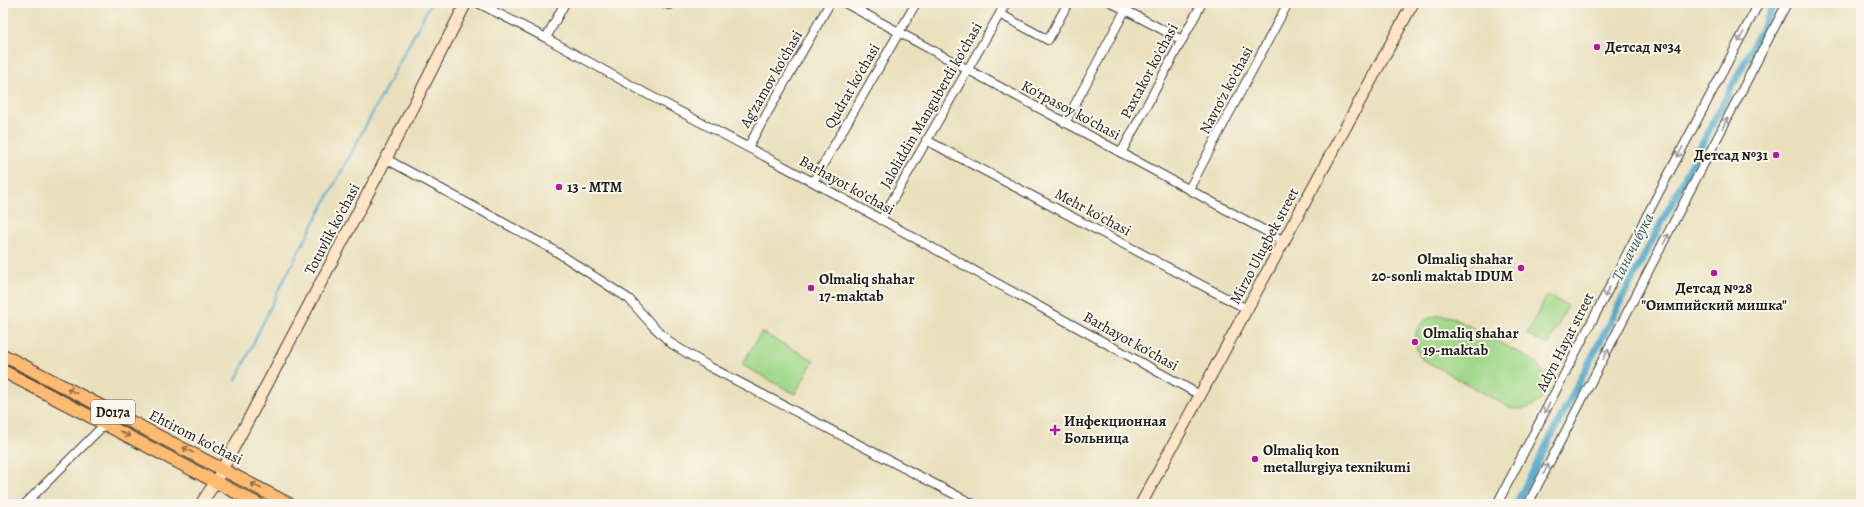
<svg xmlns="http://www.w3.org/2000/svg" width="1864" height="507" viewBox="0 0 1864 507" font-family="Alegreya,serif">
<rect width="100%" height="100%" fill="#fbf7ec"/>
<filter id="ink" filterUnits="userSpaceOnUse"><feTurbulence type="fractalNoise" baseFrequency=".025" numOctaves="2"/><feDisplacementMap in="SourceGraphic" scale="8" xChannelSelector="R" yChannelSelector="G"/><feConvolveMatrix kernelMatrix="1 2 1 2 8 2 1 2 1" color-interpolation-filters="sRGB"/></filter>
<filter id="wash" filterUnits="userSpaceOnUse"><feTurbulence type="fractalNoise" baseFrequency=".012" numOctaves="4" result="noise"/><feDisplacementMap in="SourceGraphic" scale="16" xChannelSelector="R" yChannelSelector="G"/><feGaussianBlur stdDeviation="0.9" result="paint"/><feColorMatrix in="noise" values="0 0 0 0 0 0 0 0 0 0 0 0 0 0 0 0 0 1.4 0 .05"/><feComposite in="paint" operator="in"/></filter>
<g filter="url(#wash)">
<rect width="100%" height="100%" fill="#eae0bd"/>
<path fill="#a1d88a" stroke="#5e7a53" d="M 1547,295 L 1568,306 L 1548,345 L 1527,334 Z
M 1443,315 L 1452,317 L 1534,361 C 1558,383 1542,415 1510,408 L 1422,359 C 1407,337 1417,317 1443,315 Z
M 761,332 L 814,360 L 795,394 L 742,365 Z"/>
<g fill="none" stroke-linecap="round" stroke-linejoin="round">
<path stroke="#50aacd" stroke-width="2" d="M 236,380 L 280,287 L 431,3"/>
<path stroke="#50aacd" stroke-width="7" d="M 1516,504 L 1775,3"/>
</g>
</g>
<g filter="url(#ink)">
<g fill="none" stroke-linecap="round" stroke-linejoin="round">
<defs>
<path id="street" d="M 478,3 L 546,38 L 645,93 L 813,182 L 1200,395
M 665,3 L 669,5
M 845,3 L 1284,241
M 1112,3 L 1182,40
M 1000,14 L 1048,40 L 1068,3
M 546,38 L 565,3
M 1065,123 L 1129,3
M 926,140 L 1247,309
M 748,147 L 830,3
M 1121,153 L 1202,3
M 386,159 L 552,249 L 629,299 L 652,325 L 672,344 L 710,367 L 973,504
M 813,182 L 916,3
M 1189,189 L 1288,3
M 881,220 L 1006,3
M 25,504 L 105,424
M 1497,504 L 1646,217 L 1759,3
M 1528,504 L 1787,3"/>
<path id="secondary" d="M 201,504 L 216,481 L 386,159 L 466,3
M 1141,504 L 1413,3"/>
<path id="primary" d="M 3,355 L 289,504
M 3,371 L 258,504"/>
</defs>
<use href="#street" stroke="#3b3934" stroke-width="10"/>
<use href="#secondary" stroke="#3b3934" stroke-width="13"/>
<use href="#primary" stroke="#3b3934" stroke-width="14"/>
<use href="#street" stroke="#fff" stroke-width="8"/>
<use href="#secondary" stroke="#ffe4c6" stroke-width="11"/>
<use href="#primary" stroke="#ffbb71" stroke-width="12"/>
</g>
<defs><path id="oneway-shaft" d="M-6 0H5M1.5-3L5.5 0L1.5 3" fill="none" stroke-width="1.6" stroke-linecap="round" stroke-linejoin="round"/></defs>
<g stroke="#999">
<use href="#oneway-shaft" transform="translate(1741 37) rotate(118)"/>
<use href="#oneway-shaft" transform="translate(1725 123) rotate(-63)"/>
<use href="#oneway-shaft" transform="translate(1680 152) rotate(118)"/>
<use href="#oneway-shaft" transform="translate(1666 239) rotate(-62)"/>
<use href="#oneway-shaft" transform="translate(1607 292) rotate(117)"/>
<use href="#oneway-shaft" transform="translate(1606 354) rotate(-62)"/>
<use href="#oneway-shaft" transform="translate(1547 408) rotate(117)"/>
<use href="#oneway-shaft" transform="translate(1546 469) rotate(-63)"/>
</g>
<g stroke="#8e6c46">
<use href="#oneway-shaft" transform="translate(72 391) rotate(-153)"/>
<use href="#oneway-shaft" transform="translate(125 434) rotate(27)"/>
<use href="#oneway-shaft" transform="translate(188 450) rotate(-153)"/>
<use href="#oneway-shaft" transform="translate(256 486) rotate(-152)"/>
</g>
</g>
<g fill="#b5179e" stroke="#fbf7ec" stroke-width="1.5">
<circle cx="1597" cy="47" r="4"/>
<circle cx="1776" cy="155" r="4"/>
<circle cx="559" cy="187" r="4"/>
<circle cx="1521" cy="268" r="4"/>
<circle cx="1714" cy="273" r="4"/>
<circle cx="811" cy="288" r="4"/>
<circle cx="1415" cy="342" r="4"/>
<path d="M1053 424h4v4h4v4h-4v4h-4v-4h-4v-4h4z"/>
<circle cx="1255" cy="459" r="4"/>
</g>
<g text-anchor="middle" dominant-baseline="central" stroke-width="4" stroke-linejoin="round" paint-order="stroke">
<rect fill="#fbf7ec" stroke="#5f5e5a" stroke-width="1" x="91" y="400" width="44" height="24" rx="3"/>
<g font-size="14" font-weight="bold" fill="#1c1c1c">
<text x="113" y="412">D017a</text>
</g>
<g font-size="15" font-weight="bold" fill="#1c1c1c" stroke="#fbf7ec" text-anchor="start">
<text x="1605" y="47">Детсад №34</text>
<text x="1768" y="155" text-anchor="end">Детсад №31</text>
<text x="567" y="187">13 - MTM</text>
<text x="1513" y="259" text-anchor="end">Olmaliq shahar<tspan x="1513" dy="17">20-sonli maktab IDUM</tspan></text>
<text x="819" y="279">Olmaliq shahar<tspan x="819" dy="17">17-maktab</tspan></text>
<text x="1714" y="288" text-anchor="middle">Детсад №28<tspan x="1714" dy="17">"Оимпийский мишка"</tspan></text>
<text x="1423" y="333">Olmaliq shahar<tspan x="1423" dy="17">19-maktab</tspan></text>
<text x="1064" y="421">Инфекционная<tspan x="1064" dy="17">Больница</tspan></text>
<text x="1263" y="450">Olmaliq kon<tspan x="1263" dy="17">metallurgiya texnikumi</tspan></text>
</g>
<g font-size="15" fill="#1c1c1c" stroke="#fbf7ec">
<text transform="translate(1149 71) rotate(-62)">Paxtakor ko'chasi</text>
<text transform="translate(771 79) rotate(-60)">Ag‘zamov ko'chasi</text>
<text transform="translate(852 86) rotate(-60)">Qudrat ko'chasi</text>
<text transform="translate(1226 90) rotate(-62)">Navro‘z ko'chasi</text>
<text transform="translate(931 105) rotate(-60)">Jaloliddin Manguberdi ko'chasi</text>
<text transform="translate(1071 110) rotate(28)">Ko‘rpasoy ko'chasi</text>
<text transform="translate(847 185) rotate(29)">Barhayot ko'chasi</text>
<text transform="translate(1093 212) rotate(28)">Mehr ko'chasi</text>
<text transform="translate(332 229) rotate(-62)">Totuvlik ko'chasi</text>
<text transform="translate(1264 246) rotate(-62)">Mirzo Ulugbek street</text>
<text transform="translate(1131 341) rotate(29)">Barhayot ko'chasi</text>
<text transform="translate(1565 342) rotate(-63)">Adyn Hayat street</text>
<text transform="translate(196 437) rotate(27)">Ehtirom ko'chasi</text>
</g>
<g font-size="16" font-style="italic" fill="#335c6c" stroke="#fbf7ec">
<text transform="translate(1633 247) rotate(-63)">Таначибука</text>
</g>
</g>
<rect width="1864" height="507" fill="none" stroke="#fbf7ec" stroke-width="16"/>
</svg>
